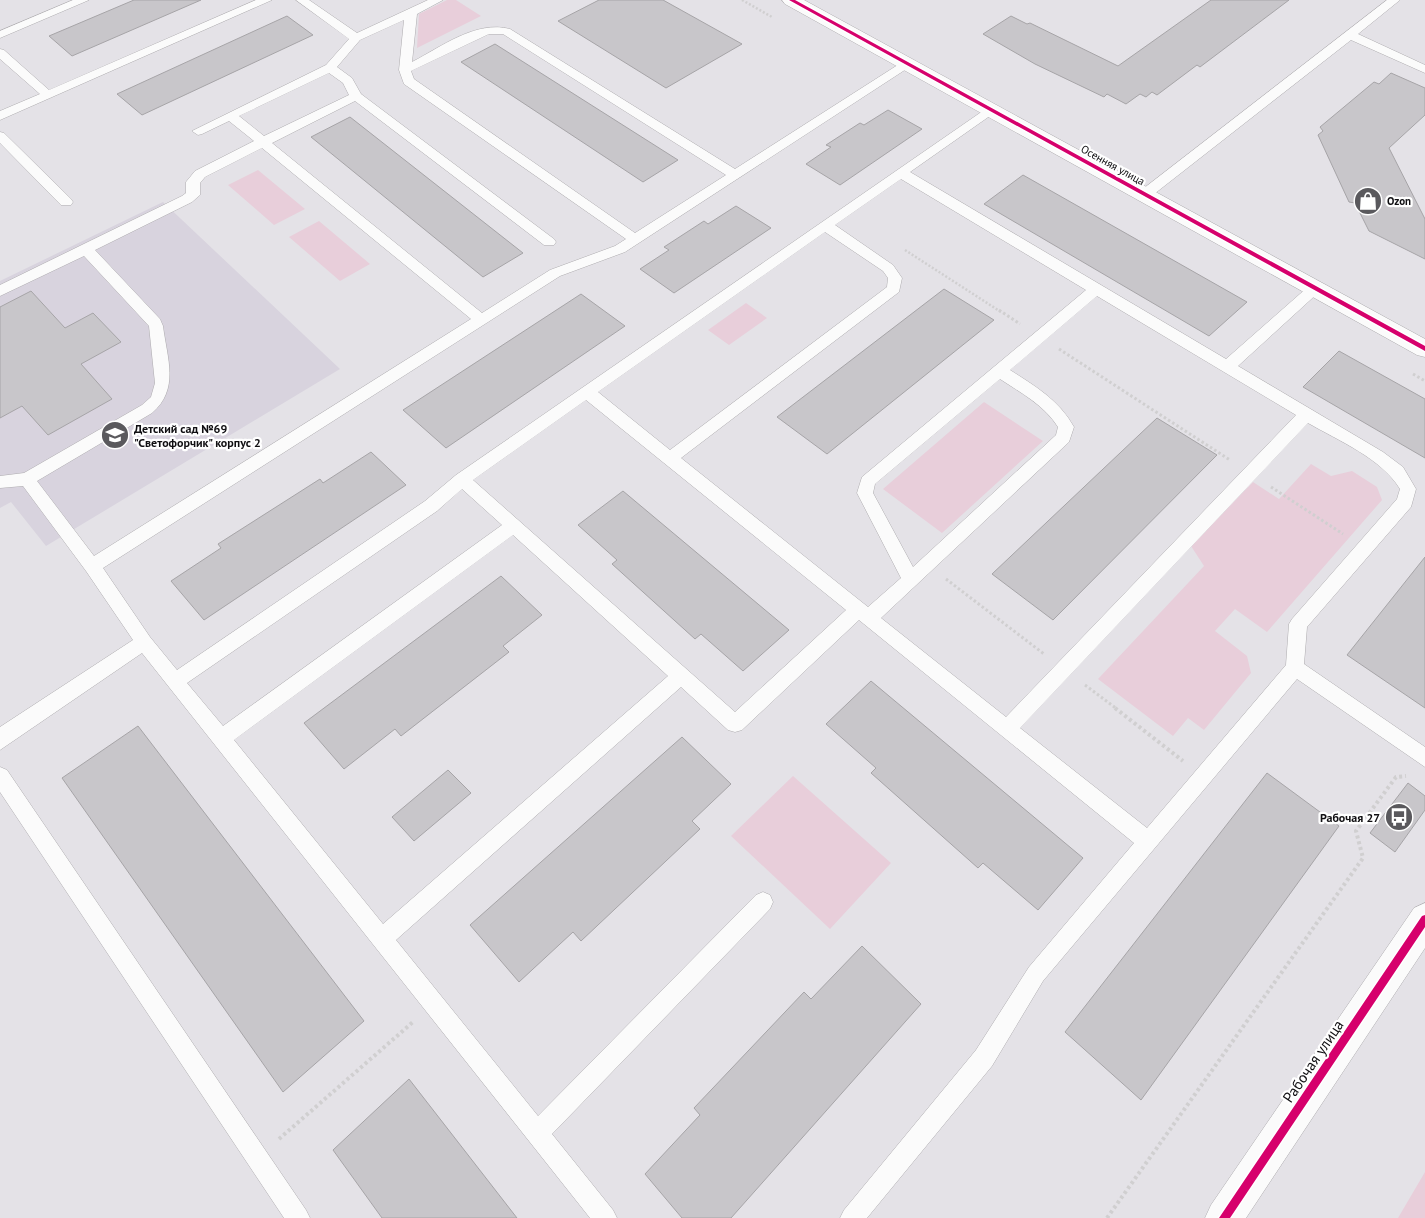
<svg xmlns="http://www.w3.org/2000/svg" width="1425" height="1218" viewBox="0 0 1425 1218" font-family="'PT Sans',sans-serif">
<rect width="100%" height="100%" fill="#e4e2e7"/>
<path fill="#d8d3de" d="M 163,202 L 340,369 L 46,546 L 11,502 L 0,508 L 0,281 Z"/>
<path fill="#e8ceda" d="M 447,0 L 456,0 L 481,16 L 417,48 L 419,14 Z
M 258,170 L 305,209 L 274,225 L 228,185 Z
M 319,221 L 370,264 L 340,281 L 289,237 Z
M 746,303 L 767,318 L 729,345 L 708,330 Z
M 984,402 L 1043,441 L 942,533 L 883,489 Z
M 1311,464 L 1331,476 L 1352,471 L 1377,487 L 1382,500 L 1267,632 L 1235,609 L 1215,631 L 1247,656 L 1251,673 L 1204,730 L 1188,718 L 1173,736 L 1098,679 L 1204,566 L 1191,546 L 1253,482 L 1279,499 Z
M 793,776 L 891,863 L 830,929 L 731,836 Z
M 1425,1172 L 1425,1218 L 1398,1218 Z"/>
<path fill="#c8c6ca" stroke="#a6a4a7" d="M 134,0 L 201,0 L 72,56 L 49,36 Z
M 599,0 L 663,0 L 742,44 L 666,88 L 558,21 Z
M 1211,0 L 1289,0 L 1200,67 L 1197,65 L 1157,95 L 1152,92 L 1146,97 L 1140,94 L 1126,104 L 1107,94 L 1104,97 L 1035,64 L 983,34 L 1011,16 L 1027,24 L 1030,23 L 1118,66 Z
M 287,16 L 313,35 L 142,115 L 117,94 Z
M 495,44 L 678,160 L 643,182 L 461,62 Z
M 1391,73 L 1425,88 L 1425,115 L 1389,148 L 1425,219 L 1425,259 L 1369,231 L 1355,203 L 1349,202 L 1318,135 L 1323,131 L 1320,127 L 1374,82 L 1379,84 Z
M 888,110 L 922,129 L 840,185 L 806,164 L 831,147 L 826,145 L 860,123 L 864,125 Z
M 350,117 L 523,253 L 483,277 L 311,137 Z
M 1023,175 L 1247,302 L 1209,336 L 984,204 Z
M 736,206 L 771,228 L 674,293 L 640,269 L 669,250 L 664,247 L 704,221 L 708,224 Z
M 944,289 L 994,320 L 827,454 L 777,417 Z
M 31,291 L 65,328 L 93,313 L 121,342 L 81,364 L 112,399 L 48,435 L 22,406 L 0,418 L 0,307 Z
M 581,294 L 625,326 L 446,448 L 403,410 Z
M 1339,351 L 1425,399 L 1425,458 L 1303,387 Z
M 1157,418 L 1217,455 L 1053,620 L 992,574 Z
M 371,452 L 406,485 L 204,620 L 171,581 L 221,548 L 218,544 L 320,479 L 323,483 Z
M 623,491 L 789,630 L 743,671 L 701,634 L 695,639 L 612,564 L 617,560 L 578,525 Z
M 1425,557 L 1425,708 L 1347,655 Z
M 501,576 L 542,615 L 503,646 L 509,652 L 401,736 L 395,729 L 344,769 L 304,723 Z
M 871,681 L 1083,858 L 1038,910 L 983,863 L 978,868 L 871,773 L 876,768 L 826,724 Z
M 138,726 L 364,1021 L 283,1092 L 62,778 Z
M 682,737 L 731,784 L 692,821 L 700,829 L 581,941 L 573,932 L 519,982 L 470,925 Z
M 448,770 L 471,793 L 414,841 L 392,817 Z
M 1267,773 L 1339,826 L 1141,1100 L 1065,1032 Z
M 1408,783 L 1425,796 L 1425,810 L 1395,852 L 1370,833 Z
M 862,946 L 921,1004 L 731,1218 L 682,1218 L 645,1174 L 700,1115 L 694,1108 L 804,992 L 811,999 Z
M 409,1079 L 517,1218 L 382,1218 L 333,1150 Z"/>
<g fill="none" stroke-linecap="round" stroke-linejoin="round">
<defs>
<path id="lane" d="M 73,0 L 89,0 L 0,38 L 0,31 Z
M 256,0 L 272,0 L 0,120 L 0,111 L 40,94 L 0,59 L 0,49 L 4,50 L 49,90 Z
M 296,0 L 309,0 L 357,33 L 428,0 L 443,0 L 417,14 L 412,62 C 441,47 476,20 510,29 L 735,169 L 904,61 L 908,60 L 914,64 L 625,252 L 560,276 L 103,568 L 150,637 L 177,670 L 425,501 L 456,475 L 990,106 L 994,107 L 996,110 L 994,113 L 910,172 L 1226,359 L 1309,286 L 1319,286 L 1321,289 L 1319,292 L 1238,366 L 1383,452 L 1403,467 L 1416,489 L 1411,507 L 1307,627 L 1304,664 L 1425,747 L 1425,767 L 1297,679 L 1043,981 L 992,1066 L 867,1218 L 840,1218 L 844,1210 L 976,1050 L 1029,967 L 1134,843 L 859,620 L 742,730 L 735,732 L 728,730 L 681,687 L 396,940 L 538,1116 L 756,895 L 763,892 L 770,895 L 773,902 L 770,909 L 552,1134 L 613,1210 L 617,1218 L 590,1218 L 142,653 L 0,750 L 0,727 L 133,640 L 86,571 L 23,486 L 0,488 L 0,476 L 24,473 L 142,405 L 151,397 L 155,383 L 149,326 L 84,256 L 0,296 L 0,285 L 182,196 L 186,193 L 186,182 L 195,171 L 254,141 L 229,121 L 202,134 L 198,135 L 192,131 L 326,65 L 349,39 ZM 404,20 L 399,70 L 404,84 L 626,239 L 615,246 L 550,270 L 482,313 L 272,143 L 355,101 L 544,245 L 554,245 L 556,242 L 554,239 L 361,94 L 352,78 L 337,67 L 360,40 ZM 489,34 L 503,34 L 726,175 L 635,233 L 414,79 L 411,71 ZM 329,73 L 343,83 L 349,95 L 264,136 L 239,116 ZM 262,148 L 471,319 L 94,556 L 37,481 L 152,413 C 180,389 167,358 163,326 L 160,319 L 95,250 L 192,202 L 200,195 L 200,183 L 205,177 ZM 901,179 L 1086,290 L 862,477 L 857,493 L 901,578 L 868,607 L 681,458 L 899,292 L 902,278 L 893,265 L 835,225 ZM 825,232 L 883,271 L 888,278 L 887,287 L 670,450 L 598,392 ZM 1097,296 L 1296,415 L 1006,717 L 881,618 L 1069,442 L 1074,427 C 1059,400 1035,386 1010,370 ZM 1000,379 C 1021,393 1044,405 1058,427 L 1056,435 L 913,567 L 873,493 L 875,484 ZM 586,400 L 846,610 L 735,712 L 473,480 ZM 1308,423 C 1339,441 1381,458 1400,489 L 1397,499 L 1292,619 L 1289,624 L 1286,665 L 1147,828 L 1020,728 ZM 462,489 L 502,525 L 223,726 L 187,683 L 437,511 ZM 513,535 L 668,676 L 383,924 L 234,740 Z
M 1387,0 L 1400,0 L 1358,34 L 1425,65 L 1425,73 L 1351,40 L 1149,198 L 1139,198 L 1137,195 L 1139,192 Z
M 0,132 L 4,133 L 71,199 L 73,202 L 71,205 L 61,205 L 0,143 Z
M 0,767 L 7,770 L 306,1210 L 310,1218 L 284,1218 L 0,792 Z"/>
<path id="street" d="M 782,0 L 804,0 L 1425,339 L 1425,357 L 1417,355 L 785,4 Z
M 1425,903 L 1425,948 L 1246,1218 L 1205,1218 L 1211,1205 L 1414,908 Z"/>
</defs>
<use href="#lane" stroke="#aeacaf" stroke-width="1"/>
<use href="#street" stroke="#aeacaf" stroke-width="1"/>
<path stroke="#d0cfd0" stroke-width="2.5" stroke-dasharray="2 2" stroke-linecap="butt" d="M 742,0 L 772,17
M 905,250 L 1001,312"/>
<path stroke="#d0cfd0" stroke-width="3" stroke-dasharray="2.5 2.5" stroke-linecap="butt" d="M 999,310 L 1020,324
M 1059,349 L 1230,460
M 1413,374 L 1425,381
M 1271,487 L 1343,534
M 946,579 L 1044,654
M 1085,685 L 1117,709"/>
<path stroke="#d0cfd0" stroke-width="4" stroke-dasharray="3 3" stroke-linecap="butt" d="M 1115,708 L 1183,761
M 279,1139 L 413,1022
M 1107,1218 L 1363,858 L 1356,831 L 1396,777 L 1406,776"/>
<use href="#lane" fill="#fbfbfb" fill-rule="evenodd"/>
<use href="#street" fill="#fbfbfb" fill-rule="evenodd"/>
<defs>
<path id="cycleway" d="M 789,0 L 795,0 L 1425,346 L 1425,351 Z
M 1425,915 L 1425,927 L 1230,1218 L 1219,1218 L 1422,916 Z"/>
</defs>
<use href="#cycleway" stroke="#fff" stroke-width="3"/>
<use href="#cycleway" fill="#d6006c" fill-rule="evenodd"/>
</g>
<defs>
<symbol id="shop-disc" viewBox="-11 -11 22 22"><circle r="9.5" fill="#5a595d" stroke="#fff"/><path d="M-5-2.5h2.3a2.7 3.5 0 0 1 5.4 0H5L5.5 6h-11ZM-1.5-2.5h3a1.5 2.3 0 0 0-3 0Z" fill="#fff"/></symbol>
<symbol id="school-disc" viewBox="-11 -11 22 22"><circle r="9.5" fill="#5a595d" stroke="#fff"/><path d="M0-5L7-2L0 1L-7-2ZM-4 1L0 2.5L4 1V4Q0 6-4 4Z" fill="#fff"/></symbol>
<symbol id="bus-disc" viewBox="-11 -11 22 22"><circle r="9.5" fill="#5a595d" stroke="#fff"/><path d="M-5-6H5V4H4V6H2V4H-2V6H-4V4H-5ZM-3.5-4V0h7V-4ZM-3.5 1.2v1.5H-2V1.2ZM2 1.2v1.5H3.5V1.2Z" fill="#fff"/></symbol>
</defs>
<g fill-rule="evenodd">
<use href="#shop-disc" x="1352" y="185" width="32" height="32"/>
<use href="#school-disc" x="99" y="419" width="32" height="32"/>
<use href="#bus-disc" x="1383" y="801" width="32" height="32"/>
</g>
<g text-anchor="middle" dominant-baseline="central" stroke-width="4.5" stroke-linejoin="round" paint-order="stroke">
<g font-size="11" fill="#100f12" stroke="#fff">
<text transform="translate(1113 165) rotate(29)">Осенняя улица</text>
</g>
<g font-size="11" font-weight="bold" fill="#100f12" stroke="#fff" text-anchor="start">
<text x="1387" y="201">Ozon</text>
</g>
<g font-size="12" font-weight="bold" fill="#100f12" stroke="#fff" text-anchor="start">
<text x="134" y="428">Детский сад №69<tspan x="134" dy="14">"Светофорчик" корпус 2</tspan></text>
<text x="1380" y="817" text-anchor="end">Рабочая 27</text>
</g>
<g font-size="15" fill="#100f12" stroke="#fff">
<text transform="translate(1313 1061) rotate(-56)">Рабочая улица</text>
</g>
</g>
</svg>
